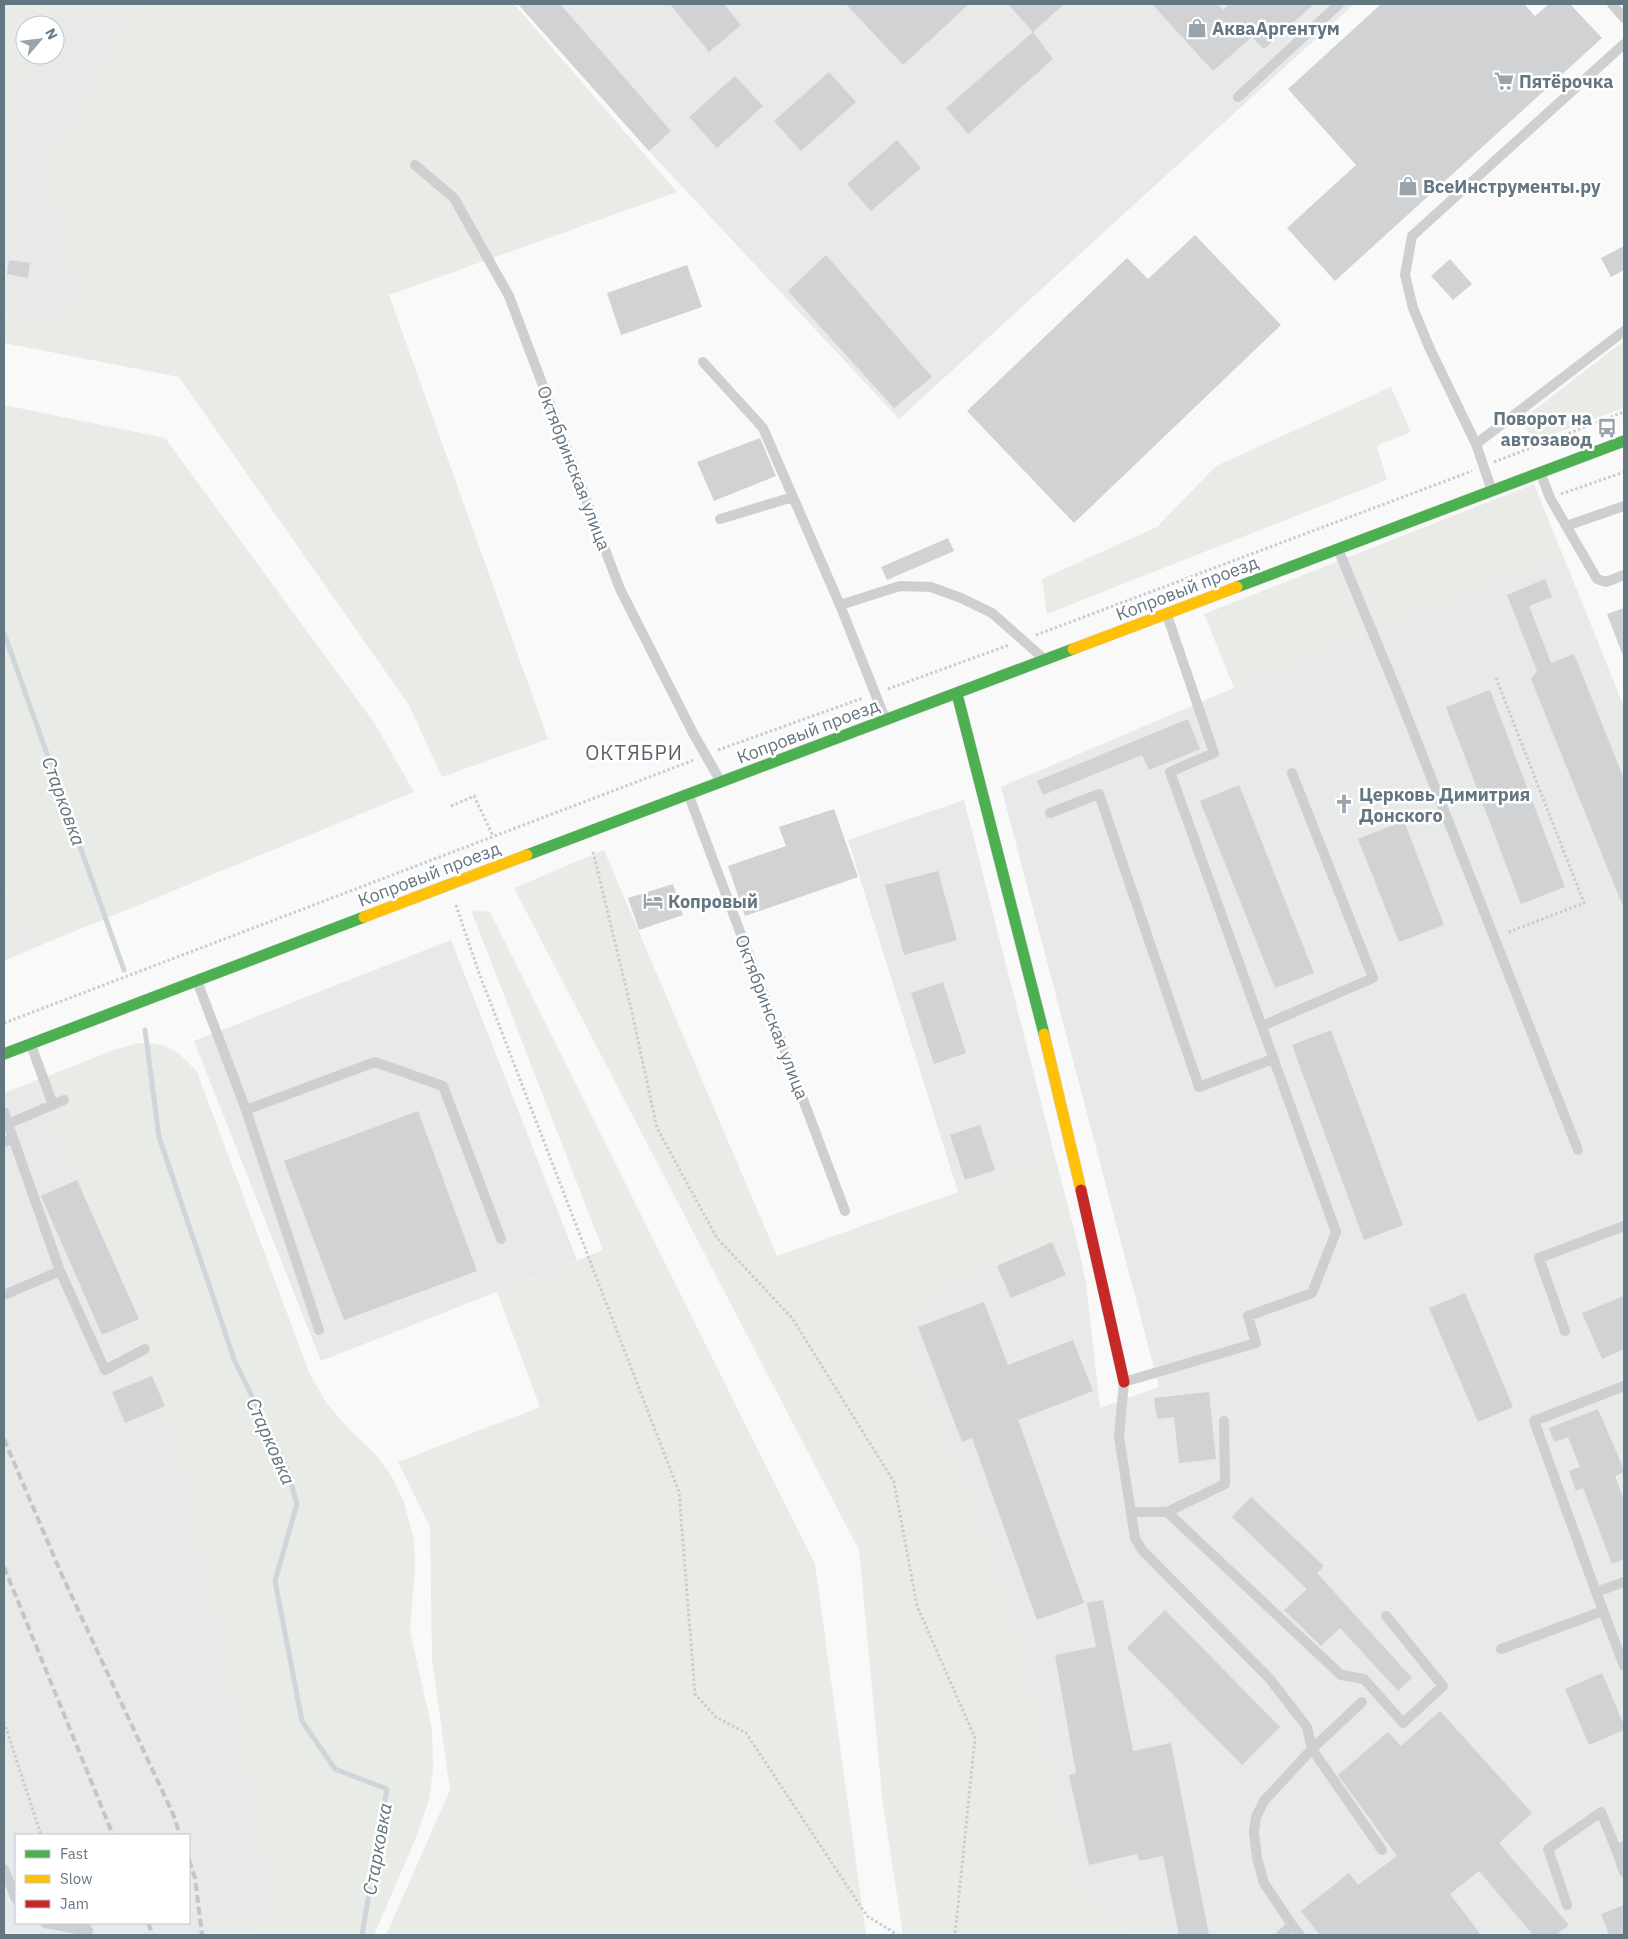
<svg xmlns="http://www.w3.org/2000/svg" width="1628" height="1939" viewBox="0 0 1628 1939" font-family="'IBM Plex Sans',sans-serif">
<rect width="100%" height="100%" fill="#f9f9f9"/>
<path fill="#e8e9e9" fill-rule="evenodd" d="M 47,4 L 132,4 L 44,169 L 75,298 L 39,323 L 4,312 L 4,124 L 33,55 L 55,55 L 55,25 L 46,25 L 51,13 Z
M 518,4 L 1354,4 L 899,419 L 649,151 Z
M 1564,558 L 1624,707 L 1624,1935 L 1128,1935 L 1077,1884 L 1024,1649 L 955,1456 L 901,1322 L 931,1307 L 935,1289 L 1075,1233 L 1086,1283 L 1100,1408 L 1159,1387 L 1001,787 L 1234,688 Z
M 964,800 L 1054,1153 L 958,1192 L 848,840 Z
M 4,890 L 29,950 L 4,961 Z
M 451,940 L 577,1260 L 321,1361 L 194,1041 Z
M 35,1081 L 178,1449 L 269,1885 L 260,1935 L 4,1935 L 4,1093 ZM 16,1835 L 189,1835 L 189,1923 L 16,1923 Z"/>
<path fill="#e8ebe6" d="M 4,4 L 47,4 L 51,13 L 46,25 L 25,25 L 25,55 L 33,55 L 4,124 Z
M 132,4 L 514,4 L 677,192 L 389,295 L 548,739 L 442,777 L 409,705 L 179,377 L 4,343 L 4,312 L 39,323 L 75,298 L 44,169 Z
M 1624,341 L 1624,408 L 1540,439 C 1529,437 1522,427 1526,416 Z
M 1391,387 L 1411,432 L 1377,446 L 1387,480 L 1047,614 L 1042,579 L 1157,527 L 1216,466 Z
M 4,405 L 165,438 L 375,724 L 414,792 L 29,950 L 4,890 Z
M 1534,484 L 1564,558 L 1234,688 L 1204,614 Z
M 604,850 L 777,1256 L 958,1192 L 1054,1153 L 1075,1233 L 935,1289 L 931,1307 L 901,1322 L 955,1456 L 1024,1649 L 1077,1884 L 1128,1935 L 903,1935 L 883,1805 L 859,1550 L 514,888 Z
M 471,910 L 490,912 L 815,1564 L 866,1935 L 386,1935 L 450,1790 L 432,1659 L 430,1527 L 398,1462 L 540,1407 L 497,1292 L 603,1250 Z
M 139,1043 C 167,1042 179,1051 197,1072 L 309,1372 L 325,1401 L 348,1428 L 376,1455 L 392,1477 L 404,1502 L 414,1540 L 415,1567 L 410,1631 L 432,1729 L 433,1769 L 429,1800 L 415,1840 L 374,1935 L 260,1935 L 269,1885 L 178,1449 L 35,1081 L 117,1049 Z"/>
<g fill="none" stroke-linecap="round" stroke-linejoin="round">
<path stroke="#ced6d9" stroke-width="5" d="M 4,633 L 124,970
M 145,1030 L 159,1137 L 234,1359 L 287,1469 L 297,1504 L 275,1581 L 302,1721 L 335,1769 L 387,1789 L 362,1935"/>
</g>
<path fill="#d0d2d3" d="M 518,4 L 560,4 L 671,131 L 649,151 Z
M 670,4 L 724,4 L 741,25 L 709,52 Z
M 846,4 L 969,4 L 903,65 Z
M 1008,4 L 1064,4 L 1033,32 Z
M 1152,4 L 1218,4 L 1223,10 L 1230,4 L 1314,4 L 1264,49 L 1252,37 L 1213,71 Z
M 1381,4 L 1524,4 L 1535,16 L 1549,4 L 1570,4 L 1602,38 L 1335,281 L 1287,228 L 1356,165 L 1288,89 Z
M 1033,32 L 1053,59 L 968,134 L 946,108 Z
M 829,72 L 856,102 L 801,151 L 774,121 Z
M 735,76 L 763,106 L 717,148 L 689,117 Z
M 897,140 L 921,168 L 871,211 L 847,184 Z
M 1195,235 L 1281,325 L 1074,523 L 967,411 L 1127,258 L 1148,279 Z
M 1624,246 L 1624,270 L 1611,277 L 1601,258 Z
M 826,255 L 932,377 L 894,408 L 788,291 Z
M 1450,259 L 1472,284 L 1453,300 L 1431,276 Z
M 9,260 L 30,263 L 28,278 L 7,274 Z
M 687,265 L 702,307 L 621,335 L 607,293 Z
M 760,438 L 776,476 L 714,501 L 697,462 Z
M 948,538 L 954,551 L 887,580 L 881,567 Z
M 1545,579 L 1552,597 L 1529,606 L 1551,663 L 1574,654 L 1624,779 L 1624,909 L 1531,679 L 1537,671 L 1507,595 Z
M 1624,608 L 1624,656 L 1623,656 L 1607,614 Z
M 1490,690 L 1565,887 L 1521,904 L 1446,707 Z
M 1188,719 L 1200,749 L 1149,770 L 1142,755 L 1043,795 L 1037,781 Z
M 1239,785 L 1314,973 L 1275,988 L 1200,801 Z
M 834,809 L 858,877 L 745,916 L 728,866 L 786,846 L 779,827 Z
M 1404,821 L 1444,925 L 1399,942 L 1358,839 Z
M 938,871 L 957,940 L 904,955 L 885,885 Z
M 673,884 L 683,915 L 639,930 L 628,898 Z
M 943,982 L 966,1053 L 934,1064 L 911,993 Z
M 1331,1030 L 1403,1225 L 1364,1240 L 1292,1045 Z
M 418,1111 L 477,1271 L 344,1320 L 284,1161 Z
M 980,1125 L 995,1170 L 965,1180 L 950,1135 Z
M 77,1180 L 139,1319 L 102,1335 L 41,1196 Z
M 1052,1242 L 1066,1275 L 1011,1298 L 997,1266 Z
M 1465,1293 L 1513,1407 L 1478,1422 L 1429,1308 Z
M 1624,1296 L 1624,1349 L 1602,1359 L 1582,1313 Z
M 984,1302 L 1008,1365 L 1073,1340 L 1093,1391 L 1018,1420 L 1084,1603 L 1037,1620 L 972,1438 L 962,1442 L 918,1327 Z
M 152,1376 L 165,1406 L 125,1423 L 112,1392 Z
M 1209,1392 L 1216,1459 L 1179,1463 L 1174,1417 L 1157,1419 L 1154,1398 Z
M 1598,1409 L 1624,1470 L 1624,1472 L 1615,1476 L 1624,1500 L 1624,1559 L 1612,1564 L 1583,1488 L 1576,1491 L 1569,1471 L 1580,1467 L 1568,1437 L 1554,1442 L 1549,1428 Z
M 1251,1497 L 1324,1566 L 1317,1573 L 1412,1678 L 1398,1691 L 1340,1628 L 1321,1646 L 1284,1610 L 1307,1589 L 1232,1517 Z
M 1103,1600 L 1133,1751 L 1171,1743 L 1209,1935 L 1179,1935 L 1163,1856 L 1139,1861 L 1137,1854 L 1089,1865 L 1069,1775 L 1076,1773 L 1055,1655 L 1096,1647 L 1087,1603 Z
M 1165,1610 L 1280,1727 L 1242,1765 L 1127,1648 Z
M 1602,1673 L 1624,1725 L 1624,1730 L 1589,1745 L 1565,1689 Z
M 1440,1711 L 1532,1813 L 1499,1843 L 1569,1925 L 1556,1935 L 1533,1935 L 1479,1871 L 1450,1894 L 1481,1935 L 1320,1935 L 1301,1911 L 1349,1873 L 1358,1885 L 1397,1856 L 1338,1775 L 1388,1732 L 1401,1746 Z
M 1624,1905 L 1624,1935 L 1609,1935 L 1601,1914 Z"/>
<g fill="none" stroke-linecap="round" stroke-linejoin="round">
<defs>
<path id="fast" d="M 1237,587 L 1624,441
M 957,694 L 1044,1034
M 527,855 L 1073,649
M 4,1054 L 364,917"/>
<path id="slow" d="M 1073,649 L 1237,587
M 364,917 L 527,855
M 1044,1034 L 1081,1190"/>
<path id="jam" d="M 1081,1190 L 1124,1382"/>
</defs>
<use href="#fast" stroke="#d5d6d7" stroke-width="12"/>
<use href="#slow" stroke="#d5d6d7" stroke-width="12"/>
<use href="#jam" stroke="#d5d6d7" stroke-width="12"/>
<path stroke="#cbcccd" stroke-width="3" stroke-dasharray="2.5 2.5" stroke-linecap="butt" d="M 1494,462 L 1624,412
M 1561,494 L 1624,472
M 1036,635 L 1472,471
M 1496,678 L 1584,903 L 1506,933
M 888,689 L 1009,645
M 718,750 L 863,698
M 451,806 L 474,796 L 493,836
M 593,852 L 631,1008 L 657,1128 L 717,1238 L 792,1318 L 894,1482 L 917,1606 L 975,1738 L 955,1935
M 456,905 L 479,973 L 679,1492 L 695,1694 L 716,1717 L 746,1733 L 867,1916 L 898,1935
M 4,1023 L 694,760
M 4,1722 L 41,1835"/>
<path stroke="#cecfd0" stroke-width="10" d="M 1612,4 L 1624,18
M 1238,97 L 1339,4
M 415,165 L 454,198 L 509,296 L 620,589 L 693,733 L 721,782
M 703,362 L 763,428 L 840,605 L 886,721
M 1476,444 L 1624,331
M 1541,474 L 1550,498 L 1597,579 L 1606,582 L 1624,575
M 1492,491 L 1476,444 L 1430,349 L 1413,308 L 1405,275 L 1412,236 L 1624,44
M 720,519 L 793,497
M 1566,526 L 1624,506
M 1338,549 L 1399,696 L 1578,1150
M 840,605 L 900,586 L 931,587 L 961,598 L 992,613 L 1043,658
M 1167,615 L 1214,753 L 1170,772 L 1336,1232 L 1312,1293 L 1248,1316 L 1256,1343 L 1124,1382 L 1119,1437 L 1135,1538 L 1142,1550 L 1269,1678 L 1307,1727 L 1312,1749 L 1264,1801 L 1256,1817 L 1254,1832 L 1257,1858 L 1264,1883 L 1292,1925 L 1281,1935
M 689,796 L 845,1211
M 1050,813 L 1099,794 L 1199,1087 L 1273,1059
M 197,981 L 246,1110 L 375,1062 L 443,1086 L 501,1239
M 1262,1026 L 1373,978 L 1292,773
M 31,1045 L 53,1105
M 64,1100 L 8,1124 L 60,1271 L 105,1370 L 145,1349
M 246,1110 L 319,1330
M 4,1112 L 8,1124
M 4,1142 L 13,1138
M 4,1295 L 60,1271
M 1565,1331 L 1539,1258 L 1624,1226
M 1624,1386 L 1534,1421 L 1596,1592 L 1624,1582
M 1131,1512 L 1167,1512 L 1341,1675 L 1364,1679 L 1403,1723 L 1443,1686 L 1386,1616
M 1167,1512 L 1225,1484 L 1224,1421
M 1596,1592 L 1624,1666
M 1501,1649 L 1603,1611
M 1362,1702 L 1312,1749 L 1382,1850
M 1624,1846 L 1616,1849 L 1624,1872
M 4,1869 L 16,1899
M 1567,1905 L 1548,1849 L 1601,1812 L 1616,1849
M 45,1923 L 88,1931 L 84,1923
M 1292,1925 L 1300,1935"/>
<use href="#fast" stroke="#4caf50" stroke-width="11"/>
<use href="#slow" stroke="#ffc107" stroke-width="11"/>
<use href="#jam" stroke="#c62828" stroke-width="11"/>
<path stroke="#c3c5c6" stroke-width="4" stroke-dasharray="8 4" stroke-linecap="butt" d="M 4,1439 L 61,1573 L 173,1814 L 180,1835
M 4,1567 L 113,1835
M 189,1860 L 195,1878 L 202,1935
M 148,1923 L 153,1935"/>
</g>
<defs>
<symbol id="shop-bare" viewBox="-9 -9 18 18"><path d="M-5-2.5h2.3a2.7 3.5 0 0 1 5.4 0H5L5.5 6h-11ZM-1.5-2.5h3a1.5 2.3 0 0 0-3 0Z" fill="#99a4ac" stroke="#fff" stroke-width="2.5" paint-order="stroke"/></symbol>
<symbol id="supermarket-bare" viewBox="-9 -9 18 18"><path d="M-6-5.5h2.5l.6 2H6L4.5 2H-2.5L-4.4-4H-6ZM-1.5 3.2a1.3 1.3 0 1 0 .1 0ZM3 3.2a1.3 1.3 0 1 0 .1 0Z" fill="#99a4ac" stroke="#fff" stroke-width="2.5" paint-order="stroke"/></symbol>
<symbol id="bus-bare" viewBox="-9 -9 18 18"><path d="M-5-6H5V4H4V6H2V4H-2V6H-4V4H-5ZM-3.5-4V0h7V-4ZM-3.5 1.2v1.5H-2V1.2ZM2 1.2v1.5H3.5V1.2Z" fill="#99a4ac" stroke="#fff" stroke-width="2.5" paint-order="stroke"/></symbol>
<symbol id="church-bare" viewBox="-9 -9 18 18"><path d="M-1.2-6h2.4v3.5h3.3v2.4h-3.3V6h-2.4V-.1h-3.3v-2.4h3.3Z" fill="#99a4ac" stroke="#fff" stroke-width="2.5" paint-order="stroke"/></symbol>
<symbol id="hotel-bare" viewBox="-9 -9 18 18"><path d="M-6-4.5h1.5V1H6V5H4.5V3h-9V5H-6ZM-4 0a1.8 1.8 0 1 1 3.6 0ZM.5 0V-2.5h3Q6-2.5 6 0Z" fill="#99a4ac" stroke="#fff" stroke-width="2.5" paint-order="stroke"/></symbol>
</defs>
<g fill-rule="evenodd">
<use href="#shop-bare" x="1183" y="14" width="28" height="28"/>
<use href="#supermarket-bare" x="1490" y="67" width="28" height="28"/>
<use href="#shop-bare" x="1394" y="172" width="28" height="28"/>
<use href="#bus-bare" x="1593" y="414" width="28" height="28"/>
<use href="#church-bare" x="1330" y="790" width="28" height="28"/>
<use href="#hotel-bare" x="639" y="887" width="28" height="28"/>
</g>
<g text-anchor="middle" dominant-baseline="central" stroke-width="5" stroke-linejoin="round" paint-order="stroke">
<g font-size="18" font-weight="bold" fill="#657683" stroke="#fff" text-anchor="start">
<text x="1212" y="28">АкваАргентум</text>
<text x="1519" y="81">Пятёрочка</text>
<text x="1423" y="186">ВсеИнструменты.ру</text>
<text x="1592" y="418" text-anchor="end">Поворот на<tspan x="1592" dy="21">автозавод</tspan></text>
<text x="1359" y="794">Церковь Димитрия<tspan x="1359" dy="21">Донского</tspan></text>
<text x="668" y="901">Копровый</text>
</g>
<g font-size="18" fill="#657683" stroke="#fff">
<text transform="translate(574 468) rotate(69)">Октябринская улица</text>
<text transform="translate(1187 588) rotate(-21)">Копровый проезд</text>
<text transform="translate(808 731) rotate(-21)">Копровый проезд</text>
<text transform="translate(429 874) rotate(-21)">Копровый проезд</text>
<text transform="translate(772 1017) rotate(69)">Октябринская улица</text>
</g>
<g font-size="19" font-style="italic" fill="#60757c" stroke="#fff">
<text transform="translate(64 801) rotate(70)">Старковка</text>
<text transform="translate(271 1441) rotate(66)">Старковка</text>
<text transform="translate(377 1849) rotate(-80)">Старковка</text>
</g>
<g font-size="20" letter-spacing="1" fill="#57646e" stroke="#fff">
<text x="634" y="752">ОКТЯБРИ</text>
</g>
</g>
<rect width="1628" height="1939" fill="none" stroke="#657683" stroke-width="10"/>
<rect x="15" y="1834" width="175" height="90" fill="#ffffff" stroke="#c1c8cd"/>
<rect x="25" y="1850" width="25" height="8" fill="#4caf50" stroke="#c1c8cd"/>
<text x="60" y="1859" font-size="15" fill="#657683">Fast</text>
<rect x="25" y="1875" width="25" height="8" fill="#ffc107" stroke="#c1c8cd"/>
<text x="60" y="1884" font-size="15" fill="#657683">Slow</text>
<rect x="25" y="1900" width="25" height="8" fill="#c62828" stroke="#c1c8cd"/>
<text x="60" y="1909" font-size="15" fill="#657683">Jam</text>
<g transform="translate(40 40) rotate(62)"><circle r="24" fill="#ffffff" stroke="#c1c8cd"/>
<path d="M0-4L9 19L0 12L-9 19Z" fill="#99a4ac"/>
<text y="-8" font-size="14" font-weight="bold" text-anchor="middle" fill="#657683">N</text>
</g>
</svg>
